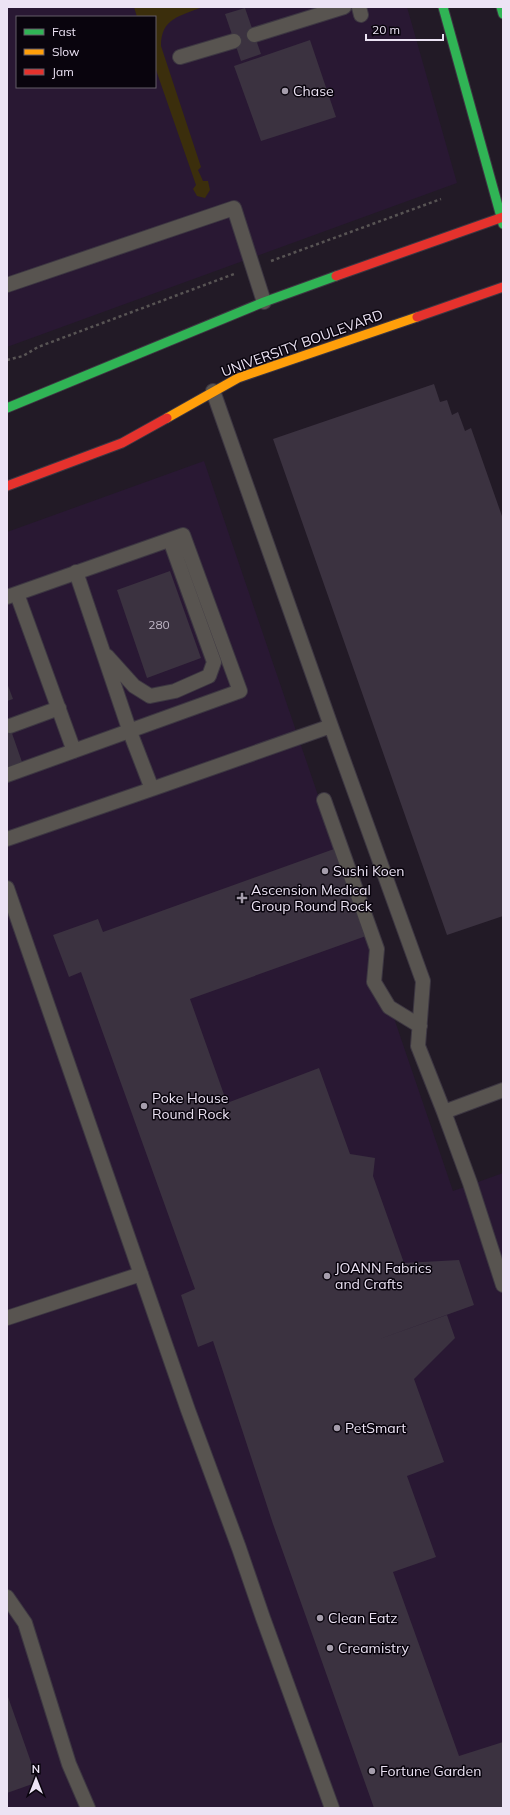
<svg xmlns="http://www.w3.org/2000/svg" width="510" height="1815" viewBox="0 0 510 1815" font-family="Mulish,sans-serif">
<rect width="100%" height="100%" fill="#221a26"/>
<path fill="#291833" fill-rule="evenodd" d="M 7,7 L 407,7 L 457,183 L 7,347 ZM 17,17 L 155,17 L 155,87 L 17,87 Z
M 204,461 L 453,1191 L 503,1173 L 503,1808 L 7,1808 L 7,532 Z"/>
<path fill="#3b2e0c" d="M 134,7 L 203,7 C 180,16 161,18 161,46 L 201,167 L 198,170 L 203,181 L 208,181 L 210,190 L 205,198 L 197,196 L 193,189 L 196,185 L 155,67 L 155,17 L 137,17 Z"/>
<path fill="#3b3240" d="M 245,8 L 261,54 L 241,61 L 225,14 Z
M 310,40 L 336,117 L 261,141 L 234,66 Z
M 434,384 L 440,402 L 447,400 L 452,415 L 458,412 L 465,431 L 471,428 L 503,519 L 503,916 L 447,935 L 273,439 Z
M 170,571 L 201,658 L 147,678 L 117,590 Z
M 7,683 L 13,699 L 7,701 Z
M 7,719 L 22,762 L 7,767 Z
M 334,849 L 366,936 L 190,999 L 227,1103 L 319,1068 L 350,1154 L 375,1158 L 373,1176 L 404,1263 L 459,1260 L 474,1305 L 374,1341 L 447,1315 L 455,1338 L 414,1379 L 444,1462 L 407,1476 L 436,1557 L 393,1572 L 459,1756 L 503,1742 L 503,1808 L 374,1808 L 273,1524 L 213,1341 L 198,1347 L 181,1295 L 195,1289 L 81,972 L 69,977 L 53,935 L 98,919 L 103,932 Z
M 7,1694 L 38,1782 L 7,1793 Z"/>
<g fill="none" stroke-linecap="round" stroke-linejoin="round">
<defs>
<path id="lane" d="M 359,7 L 361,15
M 254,35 L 344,7
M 180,57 L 234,41
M 7,285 L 234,208 L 264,302
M 213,391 L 331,726 L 423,981 L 418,1046 L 444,1112 L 470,1183 L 503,1285
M 17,594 L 74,751
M 7,597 L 183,535 L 240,691 L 7,775
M 107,656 L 134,686 L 150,696 L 175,691 L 209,676 L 214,662 L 170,540
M 10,726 L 59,708
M 152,789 L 331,726
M 324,800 L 377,949 L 374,982 L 389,1007 L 420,1026
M 7,839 L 152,789 L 130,732 L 76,572
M 7,888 L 188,1410 L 239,1548 L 263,1618 L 332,1808
M 444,1112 L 503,1090
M 7,1318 L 141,1274
M 7,1597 L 25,1623 L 69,1764 L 88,1808"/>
<path id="fast" d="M 443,7 L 503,224
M 501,7 L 503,14
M 7,408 L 264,302 L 336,276"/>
<path id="slow" d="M 167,418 L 238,378 L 417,317"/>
<path id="jam" d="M 336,276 L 503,217
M 417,317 L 503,287
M 7,486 L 122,443 L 167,418"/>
</defs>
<use href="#lane" stroke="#3d3742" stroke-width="16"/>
<use href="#fast" stroke="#3d3742" stroke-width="11"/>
<use href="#slow" stroke="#3d3742" stroke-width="11"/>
<use href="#jam" stroke="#3d3742" stroke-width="11"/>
<path stroke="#585454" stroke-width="2.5" stroke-dasharray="3 3" stroke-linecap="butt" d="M 271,261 L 441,199
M 7,360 L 23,356 L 38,347 L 234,274"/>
<use href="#lane" stroke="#585450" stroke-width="14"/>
<use href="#fast" stroke="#30b455" stroke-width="9"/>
<use href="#slow" stroke="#ff9f0a" stroke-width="9"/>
<use href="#jam" stroke="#e5322d" stroke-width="9"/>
</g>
<g fill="#a59dac" stroke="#09040d" stroke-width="1.5">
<circle cx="285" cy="91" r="4"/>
<circle cx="325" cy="871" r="4"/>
<path d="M240 892h4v4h4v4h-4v4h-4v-4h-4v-4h4z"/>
<circle cx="144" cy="1106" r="4"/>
<circle cx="327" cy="1276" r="4"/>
<circle cx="337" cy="1428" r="4"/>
<circle cx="320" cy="1618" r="4"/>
<circle cx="330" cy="1648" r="4"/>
<circle cx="372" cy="1771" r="4"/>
</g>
<g text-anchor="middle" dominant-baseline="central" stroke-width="3" stroke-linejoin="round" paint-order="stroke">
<g font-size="12" fill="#c0b7c7">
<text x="159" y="624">280</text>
</g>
<g font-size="14" fill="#ece3f4" stroke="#09040d" text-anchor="start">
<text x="293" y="91">Chase</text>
<text x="333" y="871">Sushi Koen</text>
<text x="251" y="890">Ascension Medical<tspan x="251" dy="16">Group Round Rock</tspan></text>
<text x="152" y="1098">Poke House<tspan x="152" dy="16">Round Rock</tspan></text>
<text x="335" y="1268">JOANN Fabrics<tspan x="335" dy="16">and Crafts</tspan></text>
<text x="345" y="1428">PetSmart</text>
<text x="328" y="1618">Clean Eatz</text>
<text x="338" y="1648">Creamistry</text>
<text x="380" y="1771">Fortune Garden</text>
</g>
<g font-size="14" fill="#ece3f4" stroke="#09040d">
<text transform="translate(302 343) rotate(-20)">UNIVERSITY BOULEVARD</text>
</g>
</g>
<rect width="510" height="1815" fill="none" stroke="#ece3f4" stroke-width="16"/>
<rect x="16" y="16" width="140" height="72" fill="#09040d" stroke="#645d69"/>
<rect x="24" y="29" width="20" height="6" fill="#30b455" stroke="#645d69"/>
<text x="52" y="36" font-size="12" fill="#ece3f4">Fast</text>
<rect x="24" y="49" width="20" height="6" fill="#ff9f0a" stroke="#645d69"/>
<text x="52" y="56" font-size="12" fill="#ece3f4">Slow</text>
<rect x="24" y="69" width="20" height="6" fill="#e5322d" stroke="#645d69"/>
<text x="52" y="76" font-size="12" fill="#ece3f4">Jam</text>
<g transform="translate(36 1779)" stroke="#09040d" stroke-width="3" paint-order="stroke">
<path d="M0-3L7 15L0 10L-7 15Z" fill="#ece3f4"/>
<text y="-6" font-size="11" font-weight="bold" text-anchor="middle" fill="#ece3f4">N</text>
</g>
<path d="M366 34v6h77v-6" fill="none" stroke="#ece3f4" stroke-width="2"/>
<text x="372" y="34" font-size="12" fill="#ece3f4" stroke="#09040d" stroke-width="3" paint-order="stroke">20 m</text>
</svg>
